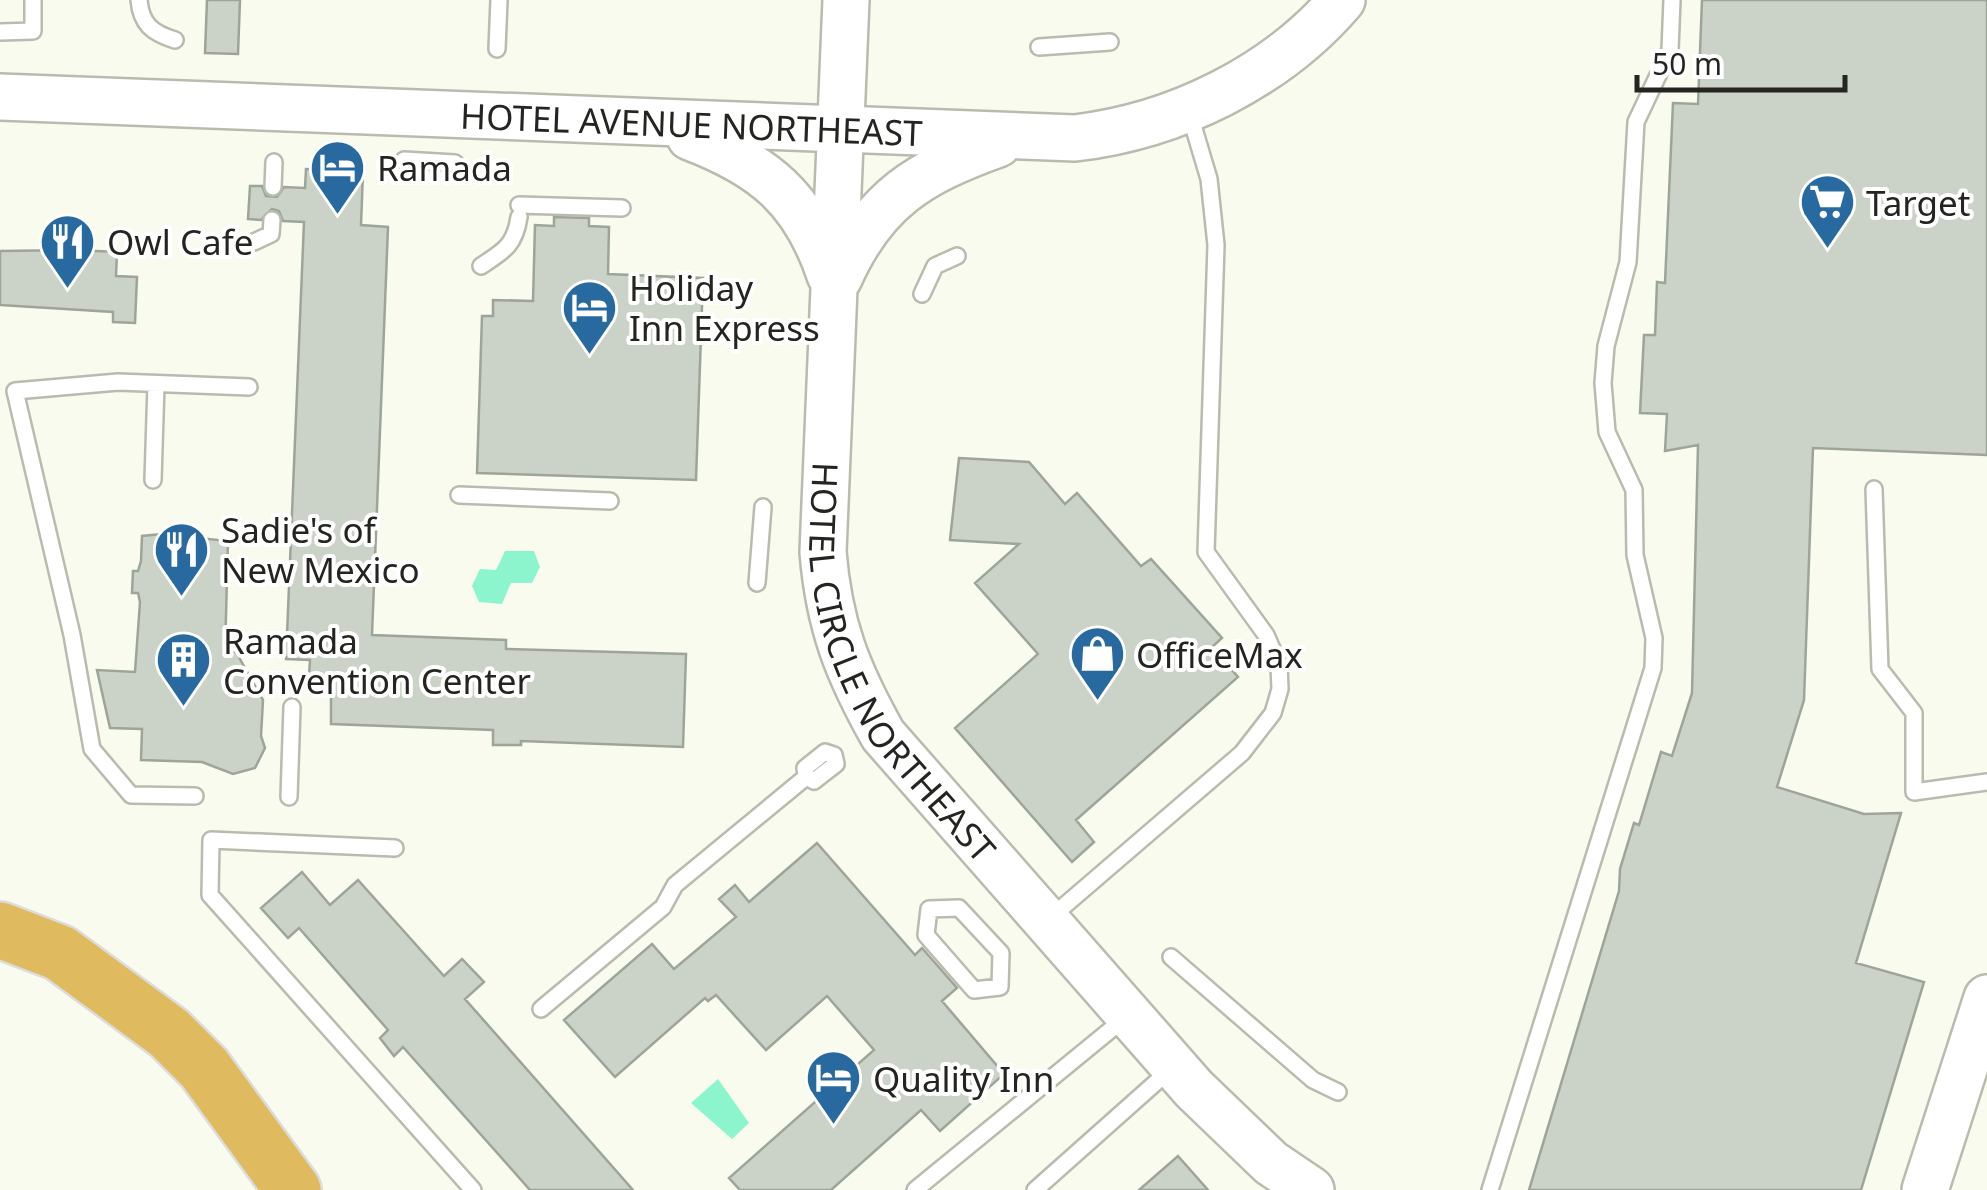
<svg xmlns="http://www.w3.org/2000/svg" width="1987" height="1190" viewBox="0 0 1987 1190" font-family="'Noto Sans',sans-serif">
<rect width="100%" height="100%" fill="#f9fbee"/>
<path fill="#8df5cd" d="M 505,551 L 534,551 L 540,567 L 532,583 L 511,583 L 502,604 L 479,602 L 472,586 L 480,569 L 496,570 Z
M 718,1079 L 749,1123 L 732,1139 L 691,1103 Z"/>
<path fill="#cbd3c9" stroke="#9da59b" stroke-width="2.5" d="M 207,0 L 240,0 L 238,54 L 205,53 Z
M 1702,0 L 1987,0 L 1987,455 L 1813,448 L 1804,700 L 1777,787 L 1864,814 L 1901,813 L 1856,963 L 1924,982 L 1861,1190 L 1529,1190 L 1619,891 L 1620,869 L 1634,823 L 1639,825 L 1661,752 L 1672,756 L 1692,693 L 1698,445 L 1665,451 L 1667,414 L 1640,413 L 1644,335 L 1655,335 L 1657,282 L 1665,283 L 1673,103 L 1698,104 Z
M 306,169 L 363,172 L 361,225 L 388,227 L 372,635 L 506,640 L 506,649 L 686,654 L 683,747 L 521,741 L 521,745 L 493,745 L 493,730 L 331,724 L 331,690 L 308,690 L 310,660 L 286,659 L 304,222 L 283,221 L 279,211 L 272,209 L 261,220 L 248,219 L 250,186 L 262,186 L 266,196 L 277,197 L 284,187 L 305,188 Z
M 554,217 L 589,218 L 589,226 L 609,227 L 608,274 L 703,278 L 696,480 L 477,473 L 482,316 L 493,316 L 493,300 L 533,301 L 535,225 L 554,226 Z
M 75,250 L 117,252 L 116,276 L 137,277 L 135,323 L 113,322 L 113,312 L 0,305 L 0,251 Z
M 959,458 L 1029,462 L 1065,504 L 1077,493 L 1141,566 L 1151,559 L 1222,638 L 1212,647 L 1238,677 L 1076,820 L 1094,842 L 1072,862 L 955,728 L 1038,654 L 975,583 L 1019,544 L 950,540 Z
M 162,534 L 228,541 L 225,652 L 236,652 L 263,700 L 261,736 L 265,748 L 255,768 L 233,774 L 202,762 L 141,760 L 142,729 L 110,728 L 97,670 L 135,672 L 140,602 L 138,593 L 132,593 L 133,571 L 138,571 L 141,561 L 142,536 Z
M 817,843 L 915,955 L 922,948 L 957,988 L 942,1001 L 1004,1074 L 940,1131 L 921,1110 L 831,1190 L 740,1190 L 729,1178 L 874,1050 L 827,996 L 766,1050 L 716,995 L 708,1001 L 705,998 L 615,1077 L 564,1020 L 652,944 L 674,969 L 736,917 L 719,899 L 735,885 L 749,902 Z
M 302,872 L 330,905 L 358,880 L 444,976 L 462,959 L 484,982 L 465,999 L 633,1190 L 530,1190 L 403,1047 L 394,1056 L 380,1038 L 388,1030 L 299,928 L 288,938 L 261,908 Z
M 1178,1156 L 1208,1190 L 1139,1190 Z"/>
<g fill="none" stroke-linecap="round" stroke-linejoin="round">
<defs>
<path id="lane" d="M 139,0 C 141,24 152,33 175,40
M 0,32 L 33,31 L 33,0
M 1039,47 L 1110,42
M 497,49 L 499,0
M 404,160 L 455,163
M 273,187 L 274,162
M 519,205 L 622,208
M 254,242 L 271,234 L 272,220
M 481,266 C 504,251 515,245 519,217
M 922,294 L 935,266 L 957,256
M 153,480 L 156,384
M 1874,489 L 1880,669 L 1914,713 L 1914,792 L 1987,782
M 459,495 L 610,501
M 757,583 L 763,507
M 195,796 L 131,795 L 92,749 L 72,635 L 15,391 L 118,382 L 249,387
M 289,797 L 292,707
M 395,848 L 211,840 L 210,895 L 473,1190
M 959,908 L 1001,953 L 1000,987 L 974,990 L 926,935 L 929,909 Z
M 1050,918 L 1242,753 L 1273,713 L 1280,689 L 1279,665 L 1266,635 L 1206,552 L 1216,245 L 1209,179 L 1189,112
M 1171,957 L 1313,1080 L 1338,1092
M 541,1009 L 663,907 L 675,885 L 806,777 L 805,768 L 825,752 L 834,755 L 836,764 L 814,781 L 806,777
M 915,1190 L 1125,1018
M 1035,1190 L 1171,1069
M 1490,1190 L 1653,668 L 1654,638 L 1635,555 L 1634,490 L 1607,432 L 1603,383 L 1606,346 L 1628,262 L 1636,122 L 1670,50 L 1672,0"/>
<g id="secondary">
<path id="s1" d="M 846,0 L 823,552 C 829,625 847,671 883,735 L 1194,1089 L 1271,1163 L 1311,1190"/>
<path id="s2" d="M 0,97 L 1075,138 C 1176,126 1276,77 1342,0"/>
<path d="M 690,137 C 764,165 805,199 830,275"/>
<path d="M 839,278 C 874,199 920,172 998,144"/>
<path d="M 1925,1190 L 1987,998"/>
</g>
<path id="highway" d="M 0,930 L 60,953 L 169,1033 L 204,1068 L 293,1190"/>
</defs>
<use href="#lane" stroke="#b9bbaf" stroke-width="20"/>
<use href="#secondary" stroke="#b9bbaf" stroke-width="50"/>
<use href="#highway" stroke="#dcdcdb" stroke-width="60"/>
<use href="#lane" stroke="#fff" stroke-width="15"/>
<use href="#secondary" stroke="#fff" stroke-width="45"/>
<use href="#highway" stroke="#e0ba5f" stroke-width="55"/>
</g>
<defs>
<symbol id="hotel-pin" viewBox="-11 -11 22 30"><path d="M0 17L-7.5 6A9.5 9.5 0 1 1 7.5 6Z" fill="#286a9f" stroke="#fff"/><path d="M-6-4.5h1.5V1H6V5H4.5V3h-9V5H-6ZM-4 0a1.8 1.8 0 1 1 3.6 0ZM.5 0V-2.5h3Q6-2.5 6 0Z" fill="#fff"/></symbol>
<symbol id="supermarket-pin" viewBox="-11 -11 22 30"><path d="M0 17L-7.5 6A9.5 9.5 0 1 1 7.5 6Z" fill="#286a9f" stroke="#fff"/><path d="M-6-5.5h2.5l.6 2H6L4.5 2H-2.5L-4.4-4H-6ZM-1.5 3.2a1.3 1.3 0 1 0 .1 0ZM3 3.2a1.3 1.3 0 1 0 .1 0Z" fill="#fff"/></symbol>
<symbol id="restaurant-pin" viewBox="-11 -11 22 30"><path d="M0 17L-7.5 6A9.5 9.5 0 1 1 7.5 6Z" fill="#286a9f" stroke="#fff"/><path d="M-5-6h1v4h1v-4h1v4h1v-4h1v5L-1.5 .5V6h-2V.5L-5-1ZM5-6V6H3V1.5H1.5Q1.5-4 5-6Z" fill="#fff"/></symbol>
<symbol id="shop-pin" viewBox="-11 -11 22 30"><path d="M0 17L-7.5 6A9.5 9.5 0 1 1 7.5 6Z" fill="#286a9f" stroke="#fff"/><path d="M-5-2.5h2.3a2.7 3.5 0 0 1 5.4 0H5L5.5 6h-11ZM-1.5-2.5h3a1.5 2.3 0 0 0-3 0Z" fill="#fff"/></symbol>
<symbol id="building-pin" viewBox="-11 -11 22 30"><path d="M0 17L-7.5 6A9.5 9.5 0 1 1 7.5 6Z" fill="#286a9f" stroke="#fff"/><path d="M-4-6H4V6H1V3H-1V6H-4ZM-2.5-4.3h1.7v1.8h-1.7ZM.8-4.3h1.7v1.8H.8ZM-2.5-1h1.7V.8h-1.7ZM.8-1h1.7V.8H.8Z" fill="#fff"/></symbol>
</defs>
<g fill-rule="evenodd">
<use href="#hotel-pin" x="306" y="136" width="63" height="86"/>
<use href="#supermarket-pin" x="1796" y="170" width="63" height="86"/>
<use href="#restaurant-pin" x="36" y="210" width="63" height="86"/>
<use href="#hotel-pin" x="558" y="276" width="63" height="86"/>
<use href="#restaurant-pin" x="150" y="518" width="63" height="86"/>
<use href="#shop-pin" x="1066" y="622" width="63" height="86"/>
<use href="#building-pin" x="152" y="628" width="63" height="86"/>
<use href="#hotel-pin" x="802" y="1046" width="63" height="86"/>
</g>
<g text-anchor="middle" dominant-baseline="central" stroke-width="8" stroke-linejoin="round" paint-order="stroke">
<g font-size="35" fill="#242520" stroke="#fff">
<text stroke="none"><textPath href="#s2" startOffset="692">HOTEL AVENUE NORTHEAST</textPath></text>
<text stroke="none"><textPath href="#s1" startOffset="685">HOTEL CIRCLE NORTHEAST</textPath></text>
</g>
<g font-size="35" fill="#242520" stroke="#fff" text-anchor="start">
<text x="377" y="167">Ramada</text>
<text x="1866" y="202">Target</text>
<text x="107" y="241">Owl Cafe</text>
<text x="629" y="287">Holiday<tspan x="629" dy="40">Inn Express</tspan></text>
<text x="221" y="529">Sadie's of<tspan x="221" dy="40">New Mexico</tspan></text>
<text x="223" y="640">Ramada<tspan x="223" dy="40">Convention Center</tspan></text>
<text x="1136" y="654">OfficeMax</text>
<text x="873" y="1078">Quality Inn</text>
</g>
</g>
<path d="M1637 75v15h208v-15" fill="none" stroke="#242520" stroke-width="5"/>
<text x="1652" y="75" font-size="30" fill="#242520" stroke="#ffffff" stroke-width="8" paint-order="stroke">50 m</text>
</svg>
